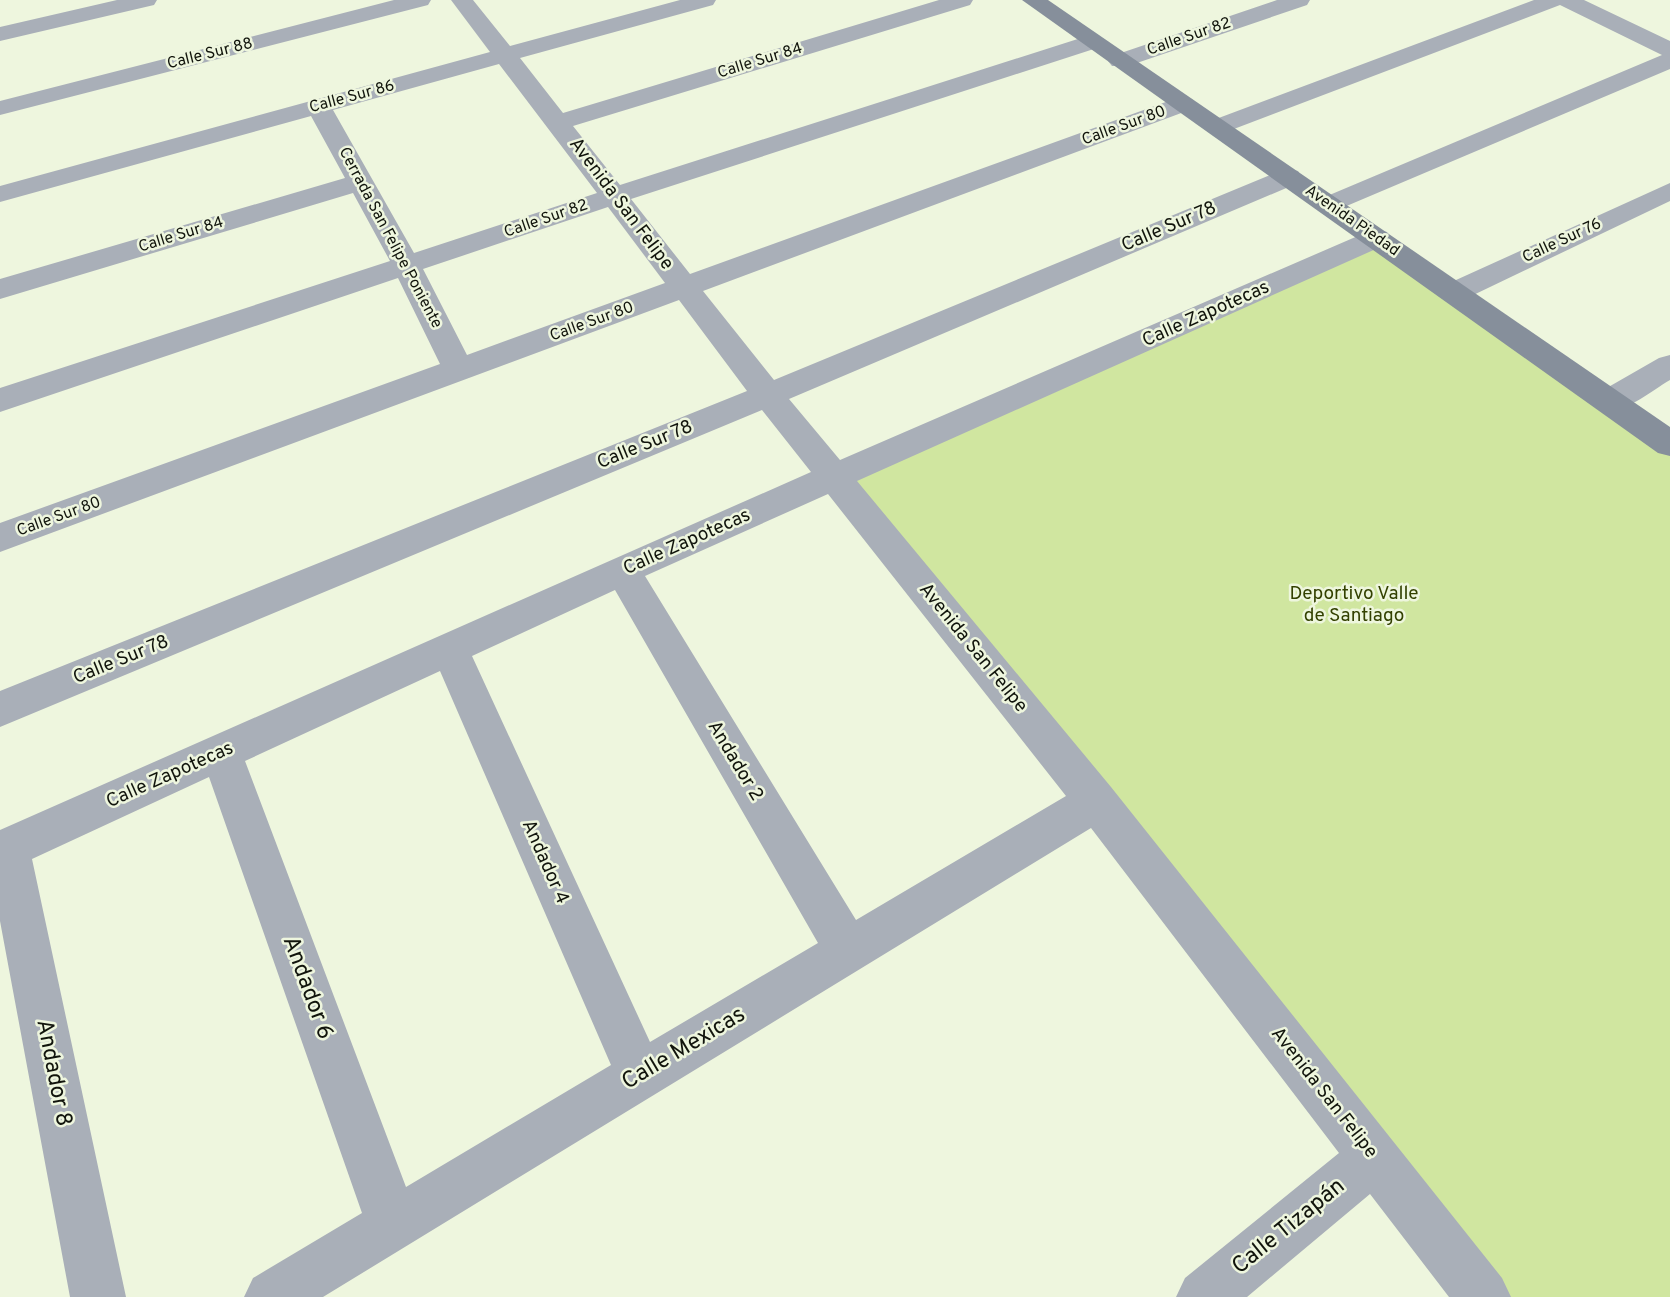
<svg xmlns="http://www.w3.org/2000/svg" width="1670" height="1297" viewBox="0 0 1670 1297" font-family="Overpass,sans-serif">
<rect width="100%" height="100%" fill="#eef6de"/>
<path fill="#d0e6a0" d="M 1380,238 L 1670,436 L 1670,1297 L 1503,1297 L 846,476 Z"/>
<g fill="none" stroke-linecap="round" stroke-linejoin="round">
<path fill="#a9afb8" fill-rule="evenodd" d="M 117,0 L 157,0 L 154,5 L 0,41 L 0,27 Z
M 394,0 L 431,0 L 428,5 L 0,115 L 0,101 Z
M 451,0 L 473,0 L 510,46 L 680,0 L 716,0 L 713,5 L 520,58 L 563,113 L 939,0 L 973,0 L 970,5 L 573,126 L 620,185 L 1084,37 L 1100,37 L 1104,42 L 1100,47 L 631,199 L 690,274 L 1174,99 L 1183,97 L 1192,99 L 1195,104 L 1192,109 L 703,291 L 774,380 L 1280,171 L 1289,169 L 1298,171 L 1302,177 L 1298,183 L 789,399 L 840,460 L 1367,232 L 1377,229 L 1387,232 L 1391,238 L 1387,244 L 857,481 L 1111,787 L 1502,1278 L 1511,1297 L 1449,1297 L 1370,1194 L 1247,1297 L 1176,1297 L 1185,1278 L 1339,1153 L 1091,828 L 323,1297 L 244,1297 L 253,1278 L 362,1213 L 209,777 L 32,859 L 126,1297 L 70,1297 L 0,921 L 0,830 L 811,472 L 762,410 L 0,727 L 0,691 L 747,391 L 679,300 L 0,552 L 0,523 L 440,364 L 398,278 L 0,412 L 0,388 L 390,261 L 353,193 L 0,299 L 0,279 L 345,178 L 311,116 L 0,202 L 0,186 L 490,52 ZM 499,64 L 597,193 L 414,253 L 333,110 ZM 608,207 L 665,283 L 467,355 L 423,269 ZM 828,494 L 1066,796 L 856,920 L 645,576 ZM 615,590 L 818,943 L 650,1042 L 472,656 ZM 440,671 L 611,1065 L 406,1187 L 245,761 Z
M 1277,0 L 1310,0 L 1307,5 L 1128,66 L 1112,66 L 1108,61 L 1112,56 Z
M 1534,0 L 1584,0 L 1670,41 L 1670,69 L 1330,213 L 1320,211 L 1316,205 L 1320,199 L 1662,55 L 1560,5 L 1226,132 L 1217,135 L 1208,132 L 1204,127 L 1208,122 Z
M 1670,183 L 1670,201 L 1465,299 L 1455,302 L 1445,299 L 1440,292 L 1445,285 Z
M 1670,355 L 1670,380 C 1649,392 1622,417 1598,409 L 1593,401 L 1598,393 L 1659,358 Z"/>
<path fill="#868f9b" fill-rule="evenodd" d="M 1022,0 L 1048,0 L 1670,427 L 1670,456 L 1658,453 Z"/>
</g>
<g text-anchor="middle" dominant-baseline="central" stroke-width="5" stroke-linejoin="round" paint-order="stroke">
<g font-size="16" fill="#11140c" stroke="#eef6de">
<text transform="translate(1189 37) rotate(-19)">Calle Sur 82</text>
<text transform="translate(210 54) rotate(-14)">Calle Sur 88</text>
<text transform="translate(760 61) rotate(-17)">Calle Sur 84</text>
<text transform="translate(352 97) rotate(-15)">Calle Sur 86</text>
<text transform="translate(1124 126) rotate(-20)">Calle Sur 80</text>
<text transform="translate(546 219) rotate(-19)">Calle Sur 82</text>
<text transform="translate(1352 221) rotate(35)">Avenida Piedad</text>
<text transform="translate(181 235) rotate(-17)">Calle Sur 84</text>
<text transform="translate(390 238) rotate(62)">Cerrada San Felipe Poniente</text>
<text transform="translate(1562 241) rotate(-25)">Calle Sur 76</text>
<text transform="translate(592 322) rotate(-20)">Calle Sur 80</text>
<text transform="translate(59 517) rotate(-20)">Calle Sur 80</text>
</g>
<g font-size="19" fill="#11140c" stroke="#eef6de">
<text transform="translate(621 204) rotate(53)">Avenida San Felipe</text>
<text transform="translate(1169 227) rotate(-23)">Calle Sur 78</text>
<text transform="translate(1206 314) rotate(-24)">Calle Zapotecas</text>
<text transform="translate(645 445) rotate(-22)">Calle Sur 78</text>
<text transform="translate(687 542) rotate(-24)">Calle Zapotecas</text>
<text transform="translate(973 648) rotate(51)">Avenida San Felipe</text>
<text transform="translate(121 660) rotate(-22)">Calle Sur 78</text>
<text transform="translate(735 761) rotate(59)">Andador 2</text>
<text transform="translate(170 775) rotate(-24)">Calle Zapotecas</text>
<text transform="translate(545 862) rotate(66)">Andador 4</text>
<text transform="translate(1324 1093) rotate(52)">Avenida San Felipe</text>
</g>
<g font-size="19" fill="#334100" stroke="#eef6de">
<text x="1354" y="594">Deportivo Valle<tspan x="1354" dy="22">de Santiago</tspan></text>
</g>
<g font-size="23" fill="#11140c" stroke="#eef6de">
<text transform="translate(307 988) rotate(70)">Andador 6</text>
<text transform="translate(684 1049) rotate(-31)">Calle Mexicas</text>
<text transform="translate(53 1073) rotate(79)">Andador 8</text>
<text transform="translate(1289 1227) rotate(-39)">Calle Tizapán</text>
</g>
</g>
</svg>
